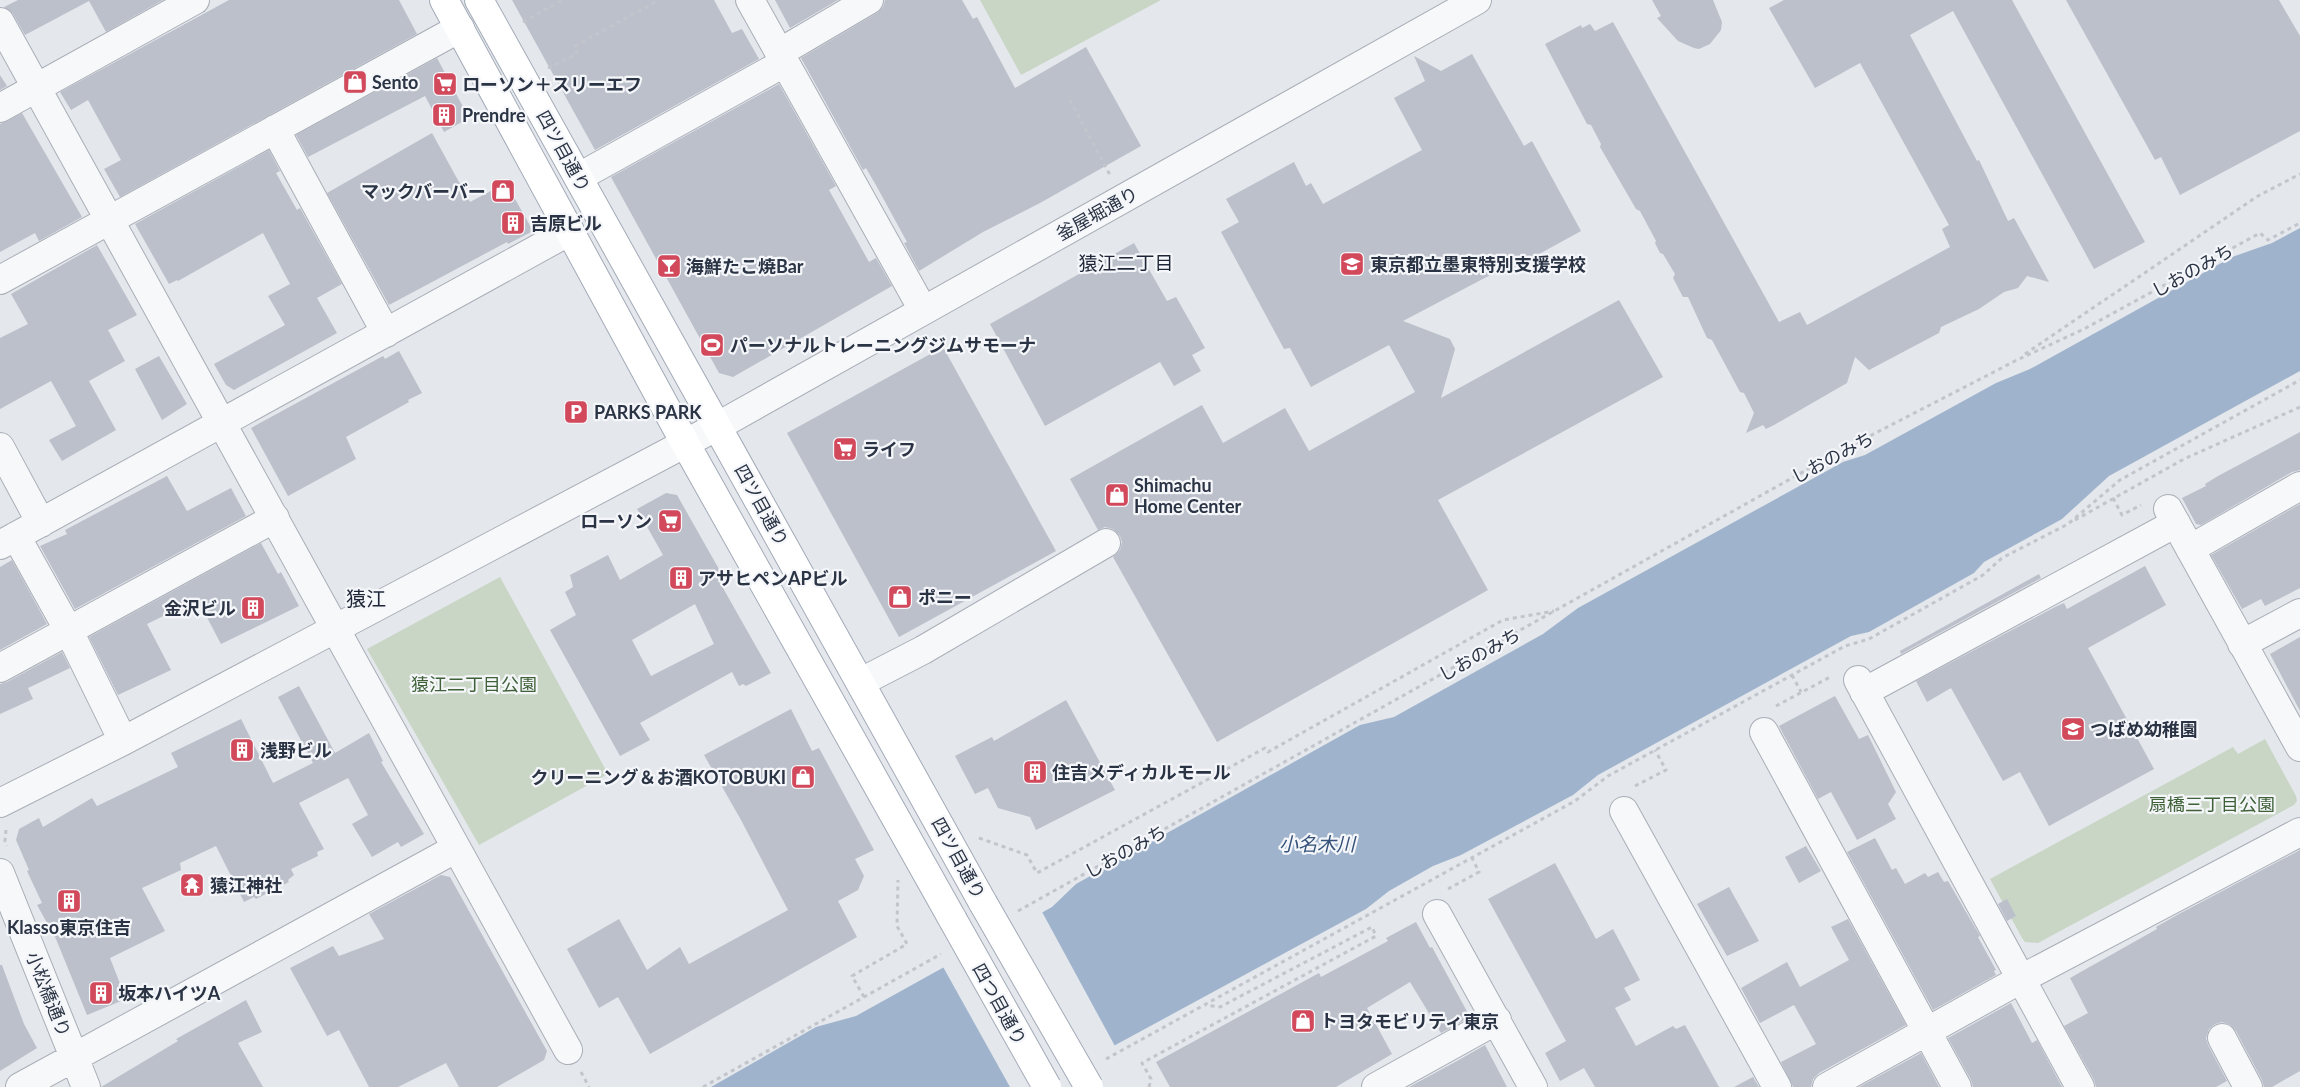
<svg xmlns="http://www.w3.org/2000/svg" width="2300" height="1087" viewBox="0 0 2300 1087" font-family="Lato,'Noto Sans JP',sans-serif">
<rect width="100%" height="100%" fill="#e4e7ec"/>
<path fill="#c9d6c5" d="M 980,0 L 1161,0 L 1021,75 Z
M 500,577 L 608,774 L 479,845 L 367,649 Z
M 2265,739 L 2296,796 L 2297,801 L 2294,805 L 2038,943 L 2025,942 L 2022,938 L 1990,879 L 2233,747 L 2238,754 Z"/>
<path fill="#9fb4cc" d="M 2300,228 L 2300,371 L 2109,476 L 2062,519 L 1984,562 L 1974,573 L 1869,632 L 1851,636 L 1598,775 L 1573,795 L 1461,855 L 1433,866 L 1389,891 L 1366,909 L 1038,1087 L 711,1087 L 816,1027 L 856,1016 L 1052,907 L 1076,884 L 1360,725 L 1394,717 L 1543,634 L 1578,608 L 1843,462 L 1865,455 L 1996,383 L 2030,369 L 2232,257 L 2272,243 Z"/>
<path fill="#e4e7ec" d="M 1041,910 L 1116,1048 L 1044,1087 L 1010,1087 L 942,965 Z"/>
<path fill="#bbc0ca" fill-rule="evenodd" d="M 18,0 L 163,0 L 106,32 L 89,1 L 25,35 L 13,14 L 4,7 Z
M 229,0 L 399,0 L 417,34 L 120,197 L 104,169 L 121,160 L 88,100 L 71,110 L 60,92 Z
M 512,0 L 714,0 L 732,33 L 742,29 L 759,59 L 595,150 Z
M 775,0 L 838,0 L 790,28 Z
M 885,0 L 962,0 L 973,19 L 977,17 L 1015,88 L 1086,47 L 1141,146 L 1040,203 L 983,232 L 919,271 L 904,243 L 907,242 L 877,187 L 866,168 L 863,170 L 801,58 L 877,13 L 883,7 Z
M 1652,0 L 1713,0 L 1722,22 L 1721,30 L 1710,44 L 1699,49 L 1694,48 L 1678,41 L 1657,18 L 1661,16 Z
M 1784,0 L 2012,0 L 2145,242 L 2094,269 L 1953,11 L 1910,35 L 1977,161 L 1979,160 L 2008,221 L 2014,218 L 2049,282 L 2027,276 L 2018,288 L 2004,292 L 1979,309 L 1941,327 L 1939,333 L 1869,370 L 1855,357 L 1847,383 L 1774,425 L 1766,429 L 1763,425 L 1746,433 L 1754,413 L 1744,393 L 1740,392 L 1712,340 L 1707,338 L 1688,297 L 1683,297 L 1673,278 L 1675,274 L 1663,254 L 1660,253 L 1655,243 L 1656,241 L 1640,211 L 1636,209 L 1600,147 L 1601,144 L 1591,125 L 1587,124 L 1545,44 L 1581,25 L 1582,28 L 1590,24 L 1595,31 L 1613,22 L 1779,322 L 1800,312 L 1807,325 L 1950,247 L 1942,229 L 1949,225 L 1860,63 L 1815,88 L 1769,8 Z
M 2066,0 L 2279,0 L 2300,36 L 2300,131 L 2180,195 L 2161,157 L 2155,160 Z
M 1472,54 L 1524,146 L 1532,141 L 1581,231 L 1501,275 L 1496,272 L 1403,321 L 1450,339 L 1455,349 L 1441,398 L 1619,300 L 1663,377 L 1438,500 L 1488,590 L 1217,742 L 1113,557 L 1120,550 L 1122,542 L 1120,536 L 1113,529 L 1105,527 L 1098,530 L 1070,479 L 1202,405 L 1223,443 L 1285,408 L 1309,451 L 1415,392 L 1389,345 L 1311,387 L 1290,348 L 1284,349 L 1221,232 L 1239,222 L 1226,199 L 1294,162 L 1306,186 L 1311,183 L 1323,204 L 1422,150 L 1394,98 L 1425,81 L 1414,56 L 1441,71 Z
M 437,58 L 469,118 L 444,132 L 425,96 L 308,157 L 296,135 Z
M 0,75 L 7,86 L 0,90 Z
M 779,84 L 836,186 L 829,190 L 869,262 L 876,258 L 892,286 L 733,377 L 719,373 L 611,177 Z
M 22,113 L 82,217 L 39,241 L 35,233 L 0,252 L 0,124 Z
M 432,133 L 470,202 L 506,183 L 533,231 L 508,244 L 507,242 L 389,305 L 327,193 Z
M 269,150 L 280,171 L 276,173 L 297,210 L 300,208 L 342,284 L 317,298 L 337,333 L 234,390 L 226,385 L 214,364 L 285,325 L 268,296 L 290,284 L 263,233 L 178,281 L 177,280 L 169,284 L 135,224 Z
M 1134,243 L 1167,301 L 1176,297 L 1205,348 L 1192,355 L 1201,371 L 1174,386 L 1160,362 L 1045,426 L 990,324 Z
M 97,245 L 137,315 L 108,330 L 125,361 L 89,381 L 116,430 L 62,461 L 49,440 L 76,426 L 51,381 L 0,409 L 0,338 L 28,324 L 11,294 Z
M 943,347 L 1056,551 L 899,637 L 787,433 Z
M 399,351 L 422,393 L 408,400 L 409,402 L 346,437 L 356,459 L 288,496 L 251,428 L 383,356 L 385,359 Z
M 159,356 L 187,404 L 162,420 L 135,369 Z
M 2300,432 L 2300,470 L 2292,472 L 2201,525 L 2196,524 L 2182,498 L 2206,486 L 2205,484 L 2218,476 Z
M 167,476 L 187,511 L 231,488 L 246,516 L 75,609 L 40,546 L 67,534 L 65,530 Z
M 666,493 L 677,495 L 728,585 L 723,588 L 771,673 L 746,686 L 743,684 L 739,686 L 732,672 L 640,723 L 650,740 L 620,756 L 550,630 L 576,615 L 565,592 L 573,587 L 570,575 L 608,555 L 620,580 L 663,555 L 637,509 ZM 695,604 L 714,644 L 651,676 L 632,640 Z
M 2300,504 L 2300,588 L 2265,606 L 2261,599 L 2242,609 L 2211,555 Z
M 261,543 L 278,574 L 281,572 L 299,606 L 221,644 L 202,608 L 196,611 L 192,602 L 147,624 L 171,670 L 118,695 L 89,637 Z
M 12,560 L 47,624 L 0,650 L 0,567 Z
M 2145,566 L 2166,605 L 2088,648 L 2154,769 L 2049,826 L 2020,772 L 2003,781 L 1951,688 L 1927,702 L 1916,681 L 2055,607 L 2064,603 L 2067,609 Z
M 2039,574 L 2041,578 L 1901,654 L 1900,651 Z
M 2300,637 L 2300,711 L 2270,654 Z
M 62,652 L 70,668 L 28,688 L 33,699 L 0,714 L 0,684 L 7,682 Z
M 299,686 L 335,753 L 369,733 L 383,761 L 381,762 L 424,834 L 401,847 L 398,842 L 372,857 L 352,824 L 368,815 L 348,778 L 299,803 L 324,849 L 317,852 L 318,856 L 291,869 L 294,875 L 288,880 L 289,882 L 256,899 L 254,897 L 244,902 L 216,846 L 180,863 L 181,870 L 142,888 L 165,931 L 110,958 L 126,999 L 87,1015 L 56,939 L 37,905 L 42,903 L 27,871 L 29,870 L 16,840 L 19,829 L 39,818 L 43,827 L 92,798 L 97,806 L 178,767 L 171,753 L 241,719 L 273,783 L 313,763 L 278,697 Z
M 1835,696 L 1859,739 L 1868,735 L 1896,792 L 1888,804 L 1896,819 L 1857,840 L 1831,792 L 1818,799 L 1779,726 Z
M 1066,700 L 1115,790 L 1036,830 L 1030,817 L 998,808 L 988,788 L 975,794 L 955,756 L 992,737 L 994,741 Z
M 791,709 L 812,751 L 819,748 L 874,850 L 855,859 L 864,876 L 858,890 L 838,901 L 857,937 L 650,1054 L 618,997 L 599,1008 L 567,949 L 619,919 L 647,970 L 680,947 L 689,964 L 788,910 L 741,820 L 704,755 Z
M 1875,838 L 1892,870 L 1896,868 L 1905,884 L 1925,873 L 1928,877 L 1938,872 L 1944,882 L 1948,881 L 1980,936 L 1978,937 L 1996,970 L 1994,971 L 1996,975 L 1933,1010 L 1847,852 Z
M 1806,846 L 1821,871 L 1799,883 L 1785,857 Z
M 2300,850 L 2300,1071 L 2272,1087 L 2264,1087 L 2262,1080 L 2236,1031 L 2230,1025 L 2222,1022 L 2215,1024 L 2209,1029 L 2206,1038 L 2208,1045 L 2227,1081 L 2216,1087 L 2096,1087 L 2094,1080 L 2064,1026 L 2088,1013 L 2070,978 L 2157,929 L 2156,927 L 2177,915 Z
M 1555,863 L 1596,939 L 1613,929 L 1640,980 L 1624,988 L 1631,1000 L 1615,1008 L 1636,1046 L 1673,1026 L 1676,1029 L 1685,1025 L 1719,1087 L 1595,1087 L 1584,1068 L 1560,1081 L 1545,1053 L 1566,1041 L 1488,899 Z
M 441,875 L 450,877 L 547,1051 L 544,1060 L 497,1087 L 459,1087 L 446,1063 L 398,1087 L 369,1087 L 339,1030 L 327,1036 L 290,968 L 333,946 L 339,956 L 384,939 L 369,914 Z
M 1729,887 L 1759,941 L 1727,956 L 1697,904 Z
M 2007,899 L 2016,916 L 2007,921 L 1998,904 Z
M 1848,919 L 1906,1025 L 1819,1073 L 1813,1079 L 1811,1087 L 1793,1087 L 1781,1062 L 1816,1044 L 1794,1005 L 1760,1023 L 1741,988 L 1787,962 L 1800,987 L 1849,960 L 1831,927 Z
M 1416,922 L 1430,948 L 1432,947 L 1470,1017 L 1441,1033 L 1410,982 L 1367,1008 L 1392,1054 L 1336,1087 L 1170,1087 L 1156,1062 L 1319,973 L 1321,977 L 1388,941 L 1386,938 Z
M 0,965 L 2,965 L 24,1024 L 37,1048 L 0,1071 Z
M 246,1000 L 262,1032 L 238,1043 L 263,1087 L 101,1087 L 178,1041 L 176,1039 Z
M 2011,1003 L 2032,1043 L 2037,1040 L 2062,1087 L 1973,1087 L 1971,1080 L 1948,1038 Z
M 1485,1045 L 1507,1087 L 1409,1087 L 1457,1061 Z
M 1921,1053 L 1939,1087 L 1859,1087 Z
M 1753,1077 L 1759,1087 L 1734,1087 Z"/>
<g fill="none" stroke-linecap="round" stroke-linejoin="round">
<defs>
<path id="minor" d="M 750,0 L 923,310
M 0,22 L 568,1050
M 779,53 L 869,0
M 0,108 L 195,0
M 275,129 L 386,333
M 579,177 L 784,63
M 0,280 L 460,28
M 0,447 L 41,523
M 2168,509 L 2300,747
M 16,536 L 69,631 L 123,741
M 0,545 L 570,231
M 2190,549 L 2300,486
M 2242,644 L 2300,613
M 0,668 L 275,518
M 1858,680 L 2080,1087
M 861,682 L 923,650 L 1106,543
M 1864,692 L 2176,523
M 1764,732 L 1957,1087
M 0,803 L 123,741 L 718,426 L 1477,0
M 1624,811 L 1777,1087
M 0,873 L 86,1087
M 1437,914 L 1533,1087
M 2222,1038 L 2248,1087
M 20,1087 L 455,849
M 1376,1087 L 1497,1020
M 1827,1087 L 2021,979 L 2300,832"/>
<path id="major" d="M 444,0 L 685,443 L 953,920
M 479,0 L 983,903"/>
</defs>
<use href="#minor" stroke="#a9aeb7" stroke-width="30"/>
<use href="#major" stroke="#a3abb8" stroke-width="30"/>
<path stroke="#c2c5cb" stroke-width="3" stroke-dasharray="4 4" stroke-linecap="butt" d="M 523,22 L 563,0
M 548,68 L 577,54 L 575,46 L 659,0
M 1070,100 L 1110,175
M 2025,354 L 2258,196 L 2300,174
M 2113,498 L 2122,515 L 2141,505
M 2075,520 L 2184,459 L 2300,407
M 1792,675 L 1801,692
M 1776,706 L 1832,676
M 1635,786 L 1666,770 L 1655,750
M 6,830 L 5,841 L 7,846
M 979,838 L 1027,855 L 1037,873 L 1265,748 L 1268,752 L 1503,620 L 1554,611
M 1448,889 L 1479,872 L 1472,858
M 1018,911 L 1835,454 L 2017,360 L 2084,329 L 2260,233 L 2268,240 L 2300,223
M 864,997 L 852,976 L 907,944 L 897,926 L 898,880
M 1106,1059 L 1575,801 L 1608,776 L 1845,646 L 1869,639 L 1983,575 L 2002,558 L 2068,524 L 2120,480 L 2300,380
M 581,1072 L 589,1087
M 703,1087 L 941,954
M 1149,1087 L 1151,1079 L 1142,1063 L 1376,936 L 1372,927 L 1220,1007 L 1205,1005"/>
<use href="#minor" stroke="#f7f8fa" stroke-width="28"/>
<use href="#major" stroke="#fff" stroke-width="28"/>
<defs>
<path id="major-bridge" d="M 983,903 L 1089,1087
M 953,920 L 1047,1087"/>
</defs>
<use href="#major-bridge" stroke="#a3abb8" stroke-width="30" stroke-linecap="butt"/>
<use href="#major-bridge" stroke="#fff" stroke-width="28"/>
</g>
<defs>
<symbol id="shop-square" viewBox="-11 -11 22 22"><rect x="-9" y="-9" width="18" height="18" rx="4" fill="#d1495b" stroke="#f4f6f9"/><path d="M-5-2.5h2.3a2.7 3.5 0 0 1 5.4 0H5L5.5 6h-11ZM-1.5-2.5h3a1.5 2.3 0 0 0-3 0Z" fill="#fff"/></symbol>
<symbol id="supermarket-square" viewBox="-11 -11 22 22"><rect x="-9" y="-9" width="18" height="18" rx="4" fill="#d1495b" stroke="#f4f6f9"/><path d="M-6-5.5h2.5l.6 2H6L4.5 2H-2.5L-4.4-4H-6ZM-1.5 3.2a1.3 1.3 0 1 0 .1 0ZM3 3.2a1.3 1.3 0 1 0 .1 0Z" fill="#fff"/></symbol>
<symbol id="building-square" viewBox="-11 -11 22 22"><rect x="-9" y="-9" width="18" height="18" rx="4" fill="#d1495b" stroke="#f4f6f9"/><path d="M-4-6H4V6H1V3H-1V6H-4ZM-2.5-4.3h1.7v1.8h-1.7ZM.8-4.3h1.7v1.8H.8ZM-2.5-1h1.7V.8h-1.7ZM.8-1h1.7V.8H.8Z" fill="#fff"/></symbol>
<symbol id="university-square" viewBox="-11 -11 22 22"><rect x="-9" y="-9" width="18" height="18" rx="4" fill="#d1495b" stroke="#f4f6f9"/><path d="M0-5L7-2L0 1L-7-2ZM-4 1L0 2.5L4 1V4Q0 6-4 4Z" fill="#fff"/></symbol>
<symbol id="bar-square" viewBox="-11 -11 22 22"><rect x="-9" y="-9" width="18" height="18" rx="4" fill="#d1495b" stroke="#f4f6f9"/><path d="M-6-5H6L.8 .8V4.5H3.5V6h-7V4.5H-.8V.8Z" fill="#fff"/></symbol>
<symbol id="stadium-square" viewBox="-11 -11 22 22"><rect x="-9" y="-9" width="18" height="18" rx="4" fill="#d1495b" stroke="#f4f6f9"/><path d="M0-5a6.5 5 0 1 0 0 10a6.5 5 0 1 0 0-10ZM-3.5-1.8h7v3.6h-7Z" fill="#fff"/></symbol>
<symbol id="parking-square" viewBox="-11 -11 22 22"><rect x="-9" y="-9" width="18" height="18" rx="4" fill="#d1495b" stroke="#f4f6f9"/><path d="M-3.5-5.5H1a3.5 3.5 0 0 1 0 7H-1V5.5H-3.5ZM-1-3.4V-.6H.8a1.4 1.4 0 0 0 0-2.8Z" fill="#fff"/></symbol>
<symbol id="school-square" viewBox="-11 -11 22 22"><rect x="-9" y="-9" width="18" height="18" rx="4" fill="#d1495b" stroke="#f4f6f9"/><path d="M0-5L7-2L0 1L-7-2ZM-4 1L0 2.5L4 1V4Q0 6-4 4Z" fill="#fff"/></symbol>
<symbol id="temple-square" viewBox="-11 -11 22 22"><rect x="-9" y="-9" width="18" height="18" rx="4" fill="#d1495b" stroke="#f4f6f9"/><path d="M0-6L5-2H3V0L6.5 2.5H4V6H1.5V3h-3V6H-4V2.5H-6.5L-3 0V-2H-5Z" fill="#fff"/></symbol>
</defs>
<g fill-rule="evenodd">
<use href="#shop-square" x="341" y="68" width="28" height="28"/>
<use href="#supermarket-square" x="431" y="70" width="28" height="28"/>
<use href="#building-square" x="430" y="101" width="28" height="28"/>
<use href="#shop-square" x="489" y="177" width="28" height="28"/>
<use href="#building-square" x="499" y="209" width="28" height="28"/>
<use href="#university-square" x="1338" y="250" width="28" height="28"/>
<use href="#bar-square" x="655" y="252" width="28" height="28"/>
<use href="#stadium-square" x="698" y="331" width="28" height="28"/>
<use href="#parking-square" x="562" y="398" width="28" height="28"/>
<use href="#supermarket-square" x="831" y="435" width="28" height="28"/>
<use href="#shop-square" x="1103" y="481" width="28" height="28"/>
<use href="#supermarket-square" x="656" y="507" width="28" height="28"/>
<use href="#building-square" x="667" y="564" width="28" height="28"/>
<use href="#shop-square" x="886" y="583" width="28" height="28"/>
<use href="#building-square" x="239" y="594" width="28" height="28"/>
<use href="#school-square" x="2059" y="715" width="28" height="28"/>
<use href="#building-square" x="228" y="736" width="28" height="28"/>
<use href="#building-square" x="1021" y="758" width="28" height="28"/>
<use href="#shop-square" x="789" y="763" width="28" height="28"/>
<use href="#temple-square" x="178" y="871" width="28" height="28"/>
<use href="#building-square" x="55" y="887" width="28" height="28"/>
<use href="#building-square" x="87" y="979" width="28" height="28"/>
<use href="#shop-square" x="1289" y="1007" width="28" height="28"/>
</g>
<g text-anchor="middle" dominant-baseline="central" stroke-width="4.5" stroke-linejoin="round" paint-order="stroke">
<g font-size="18" font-weight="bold" fill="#2b3445" stroke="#f4f6f9" text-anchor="start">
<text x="372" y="82">Sento</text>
<text x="462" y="84">ローソン＋スリーエフ</text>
<text x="462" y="115">Prendre</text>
<text x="486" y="191" text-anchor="end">マックバーバー</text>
<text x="530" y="223">吉原ビル</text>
<text x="1370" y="264">東京都立墨東特別支援学校</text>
<text x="686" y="266">海鮮たこ焼Bar</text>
<text x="730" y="345">パーソナルトレーニングジムサモーナ</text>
<text x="594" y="412">PARKS PARK</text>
<text x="862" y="449">ライフ</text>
<text x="1134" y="485">Shimachu<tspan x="1134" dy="21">Home Center</tspan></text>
<text x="652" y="521" text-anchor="end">ローソン</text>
<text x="698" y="578">アサヒペンAPビル</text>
<text x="918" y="597">ポニー</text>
<text x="236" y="608" text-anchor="end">金沢ビル</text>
<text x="2090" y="729">つばめ幼稚園</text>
<text x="260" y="750">浅野ビル</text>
<text x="1052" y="772">住吉メディカルモール</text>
<text x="786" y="777" text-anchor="end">クリーニング＆お酒KOTOBUKI</text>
<text x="210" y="885">猿江神社</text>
<text x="69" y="927" text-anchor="middle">Klasso東京住吉</text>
<text x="118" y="993">坂本ハイツA</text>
<text x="1320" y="1021">トヨタモビリティ東京</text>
</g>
<g font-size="18" fill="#2b3445" stroke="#f4f6f9">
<text transform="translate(564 151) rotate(61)">四ツ目通り</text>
<text transform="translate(1097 213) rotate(-29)">釜屋堀通り</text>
<text transform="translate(2192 270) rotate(-29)">しおのみち</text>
<text transform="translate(1832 457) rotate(-28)">しおのみち</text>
<text transform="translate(762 505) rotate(61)">四ツ目通り</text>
<text transform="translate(1479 654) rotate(-29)">しおのみち</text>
<text transform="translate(1125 851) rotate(-29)">しおのみち</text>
<text transform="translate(959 858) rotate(61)">四ツ目通り</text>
<text transform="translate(49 994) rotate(68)">小松橋通り</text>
<text transform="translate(1000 1004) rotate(61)">四つ目通り</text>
</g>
<g font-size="18" fill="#3f6138" stroke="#f4f6f9">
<text x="474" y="684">猿江二丁目公園</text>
<text x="2212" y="804">扇橋三丁目公園</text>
</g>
<g font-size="19" fill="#1d2536" stroke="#f4f6f9">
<text x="1126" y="262">猿江二丁目</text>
</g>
<g font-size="19" font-style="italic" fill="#34527a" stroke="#f4f6f9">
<text x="1317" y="843">小名木川</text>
</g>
<g font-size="20" fill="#1d2536" stroke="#f4f6f9">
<text x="366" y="598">猿江</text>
</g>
</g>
</svg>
